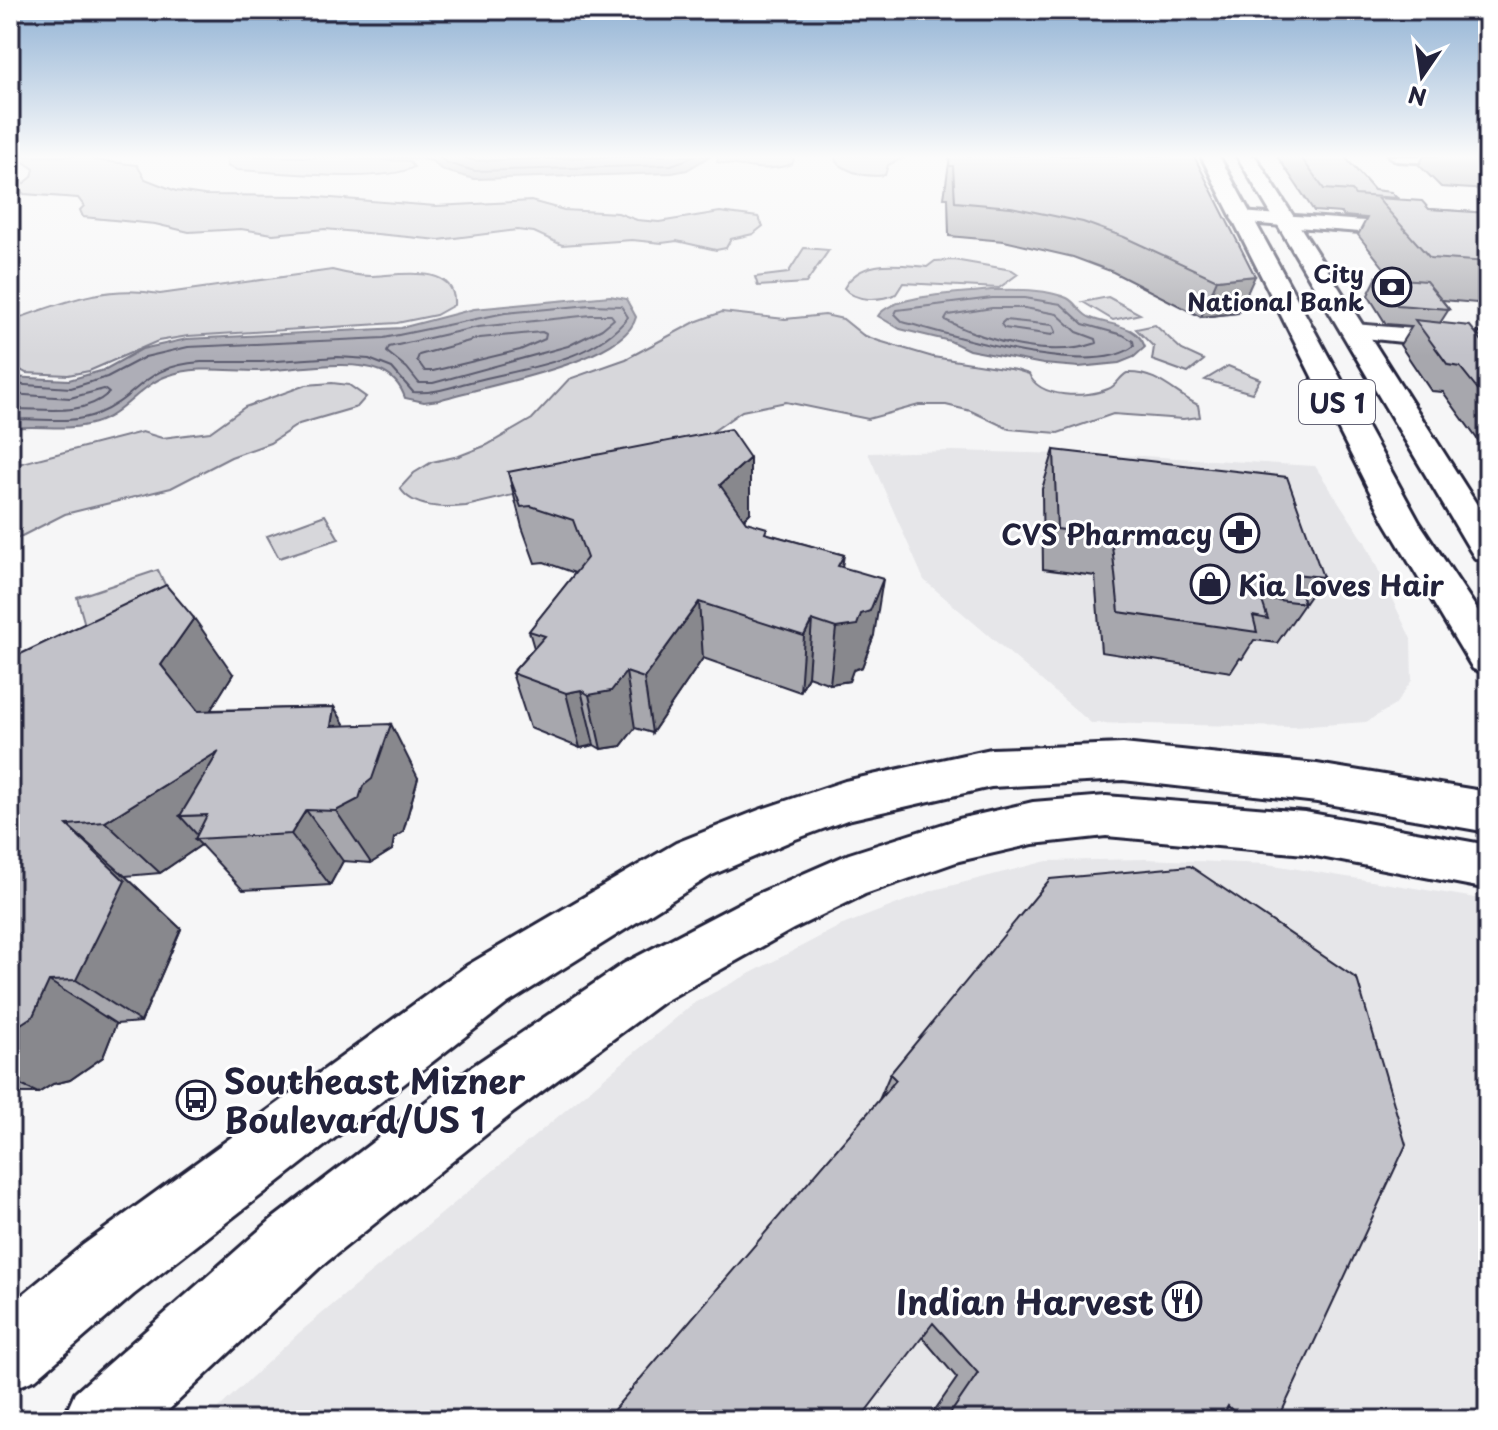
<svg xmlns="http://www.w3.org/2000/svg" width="1498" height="1430" viewBox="0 0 1498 1430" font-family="'Playpen Sans',sans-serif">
<rect width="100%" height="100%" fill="#f6f6f7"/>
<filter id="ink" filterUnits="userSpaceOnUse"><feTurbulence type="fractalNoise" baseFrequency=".0125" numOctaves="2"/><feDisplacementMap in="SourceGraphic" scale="16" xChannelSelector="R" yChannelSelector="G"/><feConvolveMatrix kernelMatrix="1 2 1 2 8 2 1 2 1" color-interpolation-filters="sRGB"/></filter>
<g filter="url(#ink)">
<path fill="#e6e6e9" d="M 953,451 L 1142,456 L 1315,466 L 1365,542 L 1411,639 L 1412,680 L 1395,705 L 1366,722 L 1294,727 L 1091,723 L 924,580 L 868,453 Z
M 1146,859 L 1267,864 L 1488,900 L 1488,1420 L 206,1420 L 300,1332 L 694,1003 L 840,926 L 934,890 L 1047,861 Z"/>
<path fill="#d7d7db" stroke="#7c7c8b" stroke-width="2" d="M 15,156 L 92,156 L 89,158 L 94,160 L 137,165 L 145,179 L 176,191 L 204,195 L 305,196 L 436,206 L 531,201 L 564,210 L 618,213 L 637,220 L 659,222 L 720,212 L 758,217 L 763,226 L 753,234 L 731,239 L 726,248 L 716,250 L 677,241 L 662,243 L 632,240 L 562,245 L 534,232 L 517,230 L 439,240 L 325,229 L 273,234 L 241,229 L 189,232 L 155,224 L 83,217 L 80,210 L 84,206 L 78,198 L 24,194 L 18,188 L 32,177 L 34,169 Z
M 227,156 C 288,156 348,158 409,161 L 414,167 C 384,184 276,172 237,170 L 227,166 Z
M 719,156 L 791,156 L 794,160 L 792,164 C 766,173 743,166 717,162 Z
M 835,156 L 907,156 L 888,165 L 885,175 C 866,178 851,174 836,162 Z
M 804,248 L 829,250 L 806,283 L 758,286 L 755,277 L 788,273 Z
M 954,260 L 1012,270 L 1018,274 L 999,288 L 903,283 L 896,294 C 880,301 855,302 844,288 C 861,257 899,265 927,267 L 935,261 Z
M 332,270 C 344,273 356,276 370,276 C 394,276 457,261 454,305 L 436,315 L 397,323 L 188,336 L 158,341 L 89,371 L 68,375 L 26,373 L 12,365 L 10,321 C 62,303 104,284 160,294 Z
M 1108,297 L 1140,314 L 1113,320 L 1083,302 Z
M 722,312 L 785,319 L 825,315 L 843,319 L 863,335 L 879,341 L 933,357 L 1016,370 L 1029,374 C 1039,399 1087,398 1108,389 C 1117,386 1119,377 1127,373 C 1158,372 1172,392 1198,405 L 1200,417 L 1183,419 L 1113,414 L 1058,433 L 1009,429 L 971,411 L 946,405 L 919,405 L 868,419 L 786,402 L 742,411 L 678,456 L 466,506 C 444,508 413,509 400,488 L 414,473 L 432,462 L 459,456 L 487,445 L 532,419 L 569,379 L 626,359 L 695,322 Z
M 1155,325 L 1182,350 L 1204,360 L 1188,373 L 1152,360 L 1154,347 L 1136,329 Z
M 1228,366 L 1260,379 L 1252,393 L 1205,380 Z
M 332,383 L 349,385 L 366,397 L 357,407 L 299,424 L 270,443 L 231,457 L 171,488 L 65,514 L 10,542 L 10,466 L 142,432 L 162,438 L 210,432 L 245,407 L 306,385 Z
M 325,515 L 339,539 L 279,558 L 267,536 Z
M 158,570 L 170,595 L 85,625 L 77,597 Z"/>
<path fill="#aeaeb7" stroke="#767685" stroke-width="2" d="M 358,156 L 710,156 L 687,170 L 672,173 L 474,179 L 442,170 L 432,161 L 421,159 Z
M 991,290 C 1015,290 1044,288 1067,298 C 1077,303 1080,314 1091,318 C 1111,326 1137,324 1145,347 L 1134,357 L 1119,363 L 1079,367 L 1043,364 L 969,350 L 950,341 L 900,329 L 878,316 C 892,294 963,294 991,290 Z
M 610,296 L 626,299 L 636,317 C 625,363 480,386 439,400 L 424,402 L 405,398 C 401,386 392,376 381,371 C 350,358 292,370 258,371 C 227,371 197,365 167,376 C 139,386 123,415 95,423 C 66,432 40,424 10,428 L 10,377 L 69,380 L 104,370 L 142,349 L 187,339 L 401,328 L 474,309 Z"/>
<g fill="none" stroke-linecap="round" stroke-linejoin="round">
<path stroke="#5a5a6d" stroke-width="2" d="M 438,156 L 447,163 L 475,171 L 671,165 L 696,156
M 458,156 L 476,161 L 650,156
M 992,298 L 1025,298 L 1061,304 L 1083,324 L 1123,335 L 1133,341 L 1134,346 C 1092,380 952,335 903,322 L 895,314 L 897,310 Z
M 992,308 L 1025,308 L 1057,314 L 1077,332 L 1096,339 L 1097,343 C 1050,359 988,342 945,320 L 948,315 Z
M 591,315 L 611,315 L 614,319 L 602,329 L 568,346 L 433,383 L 419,383 L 407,368 L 387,352 L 389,347 L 478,327 Z
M 1005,320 L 1053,325 L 1056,332 L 1052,335 L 1004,328 L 1001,324 Z
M 542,332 L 546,334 L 545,339 L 520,350 L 433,371 L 425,371 L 417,360 L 419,355 L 480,338 Z
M 10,384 L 71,388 L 107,377 L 145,357 L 188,347 L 384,338 L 505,313 L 590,305 L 621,306 L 628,317 C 595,361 524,368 474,381 C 453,386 435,394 413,392 L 392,368 L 369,359 L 338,357 L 261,362 L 201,362 C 141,366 141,396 97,414 C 69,425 39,417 10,420
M 10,394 L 70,398 L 104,389 L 109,393 C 80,418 45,408 10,409"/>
<defs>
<path id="minor" d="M 1389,156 L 1488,156 L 1488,166 L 1397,161 Z
M 1241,212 L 1488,230 L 1488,242 L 1234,222 L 1231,218 L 1234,214 Z
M 1354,324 L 1488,335 L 1488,351 L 1345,336 L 1342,331 L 1345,326 Z"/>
<path id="major" d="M 1201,156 L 1219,156 L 1419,522 L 1488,626 L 1488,674 L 1473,669 L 1385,522 Z
M 1237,156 L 1255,156 L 1488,522 L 1488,561 L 1475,558 L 1470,550 Z
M 1123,744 L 1317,764 L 1488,792 L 1488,832 L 1317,802 L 1123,780 L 991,787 L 847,820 L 793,840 L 712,875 L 508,1003 L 133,1295 L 36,1379 L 10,1390 L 10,1305 L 83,1245 L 468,965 L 676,843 L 759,810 L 845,781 L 991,749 Z
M 1106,796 L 1305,812 L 1488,845 L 1488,889 L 1305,854 L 1106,836 L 1033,844 L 959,861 L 865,894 L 793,929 L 663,1002 L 514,1112 L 319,1268 L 158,1420 L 63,1420 L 75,1393 L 271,1220 L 470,1068 L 623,964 L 755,895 L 849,854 L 959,819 L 1033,802 Z"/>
</defs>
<use href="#minor" stroke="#22223b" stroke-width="6"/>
<use href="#major" stroke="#22223b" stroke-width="6"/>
<use href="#minor" fill="#fff" fill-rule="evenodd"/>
<use href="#major" fill="#fff" fill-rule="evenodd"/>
</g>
<path fill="#a7a7ad" stroke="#22223b" stroke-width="2" d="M 950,156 L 1194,156 L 1238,313 L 1201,317 L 1113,272 L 1073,257 L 1004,241 L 949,236 L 948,198 L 944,198 Z
M 1277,156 L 1344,156 L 1374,190 L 1397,198 L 1396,199 L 1429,209 L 1488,213 L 1488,304 L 1442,300 L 1449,309 L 1440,323 L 1488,348 L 1488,454 L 1443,392 L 1431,391 L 1400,345 L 1412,326 L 1386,324 L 1368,295 L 1377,277 L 1392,278 L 1358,235 L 1367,218 L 1344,216 L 1341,213 L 1314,211 Z
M 1424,156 L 1488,156 L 1488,190 L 1441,187 L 1419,165 Z
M 1054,450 L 1323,577 L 1277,643 L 1254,640 L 1242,659 L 1240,658 L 1231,672 L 1101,652 L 1095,576 L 1043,569 L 1042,489 Z
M 508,472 L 750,513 L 744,519 L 746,522 L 767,534 L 844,555 L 842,567 L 874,635 L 862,667 L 853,670 L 849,681 L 830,684 L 808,676 L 800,692 L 703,658 L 652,733 L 635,728 L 621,746 L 601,749 L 594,745 L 580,748 L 530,728 L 512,673 L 534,648 L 529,631 L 575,573 L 544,562 L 535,563 L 522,527 Z
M 10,659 L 233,674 L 210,710 L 334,707 L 345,726 L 418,778 L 403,832 L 394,838 L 392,850 L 371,863 L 343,861 L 330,885 L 243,890 L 201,845 L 160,873 L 125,876 L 181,929 L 141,1022 L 116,1024 L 103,1057 L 70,1080 L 53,1084 L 38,1093 L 10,1093 Z
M 890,1074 L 1278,1420 L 928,1420 L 957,1378 L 922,1337 L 879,1100 Z"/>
<path fill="#88888d" stroke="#22223b" stroke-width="2" d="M 1255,276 L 1238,313 L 1201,317 L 1217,280 Z
M 750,458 L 750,513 L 722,540 L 720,485 Z
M 883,579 L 874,635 L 862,667 L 853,670 L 849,681 L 830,684 L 836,628 L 861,614 Z
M 699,602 L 703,658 L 652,733 L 644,678 Z
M 194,618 L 233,674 L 204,721 L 161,665 Z
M 812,620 L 808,676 L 800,692 L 804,636 Z
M 626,672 L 635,728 L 621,746 L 601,749 L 589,695 Z
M 581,690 L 594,745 L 580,748 L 566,693 Z
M 334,707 L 366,761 L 331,726 Z
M 391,724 L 418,778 L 403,832 L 394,838 L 392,850 L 371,863 L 336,811 L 363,786 Z
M 219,751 L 207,815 L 180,816 L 201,839 L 195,839 L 201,845 L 160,873 L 105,822 Z
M 306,810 L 343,861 L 330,885 L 291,834 Z
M 67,825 L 125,876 L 181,929 L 141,1022 L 76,980 Z
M 49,981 L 116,1024 L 103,1057 L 70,1080 L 53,1084 L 38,1093 L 10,1080 L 10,1031 Z"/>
<path fill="#c2c2c9" stroke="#22223b" stroke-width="2" d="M 950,156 L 1194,156 L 1255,276 L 1217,280 L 1124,237 L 1083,222 L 1011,207 L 955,202 L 953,166 L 949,166 Z
M 1300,156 L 1344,156 L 1374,190 L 1391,192 L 1397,198 L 1355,195 L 1352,191 L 1324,189 Z
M 1377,198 L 1422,201 L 1429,209 L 1488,213 L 1488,262 L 1430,258 Z
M 1377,277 L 1426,281 L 1449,309 L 1397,305 Z
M 1415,320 L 1470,326 L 1488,348 L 1488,402 L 1460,367 L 1448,365 Z
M 730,429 L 750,458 L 720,485 L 746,522 L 767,528 L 765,533 L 844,555 L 838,566 L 883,579 L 870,611 L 861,614 L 857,625 L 836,628 L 812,620 L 804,636 L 699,602 L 644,678 L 626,672 L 611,691 L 589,695 L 581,690 L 566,693 L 512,673 L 545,636 L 529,631 L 587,558 L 573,520 L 531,506 L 521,507 L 508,472 Z
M 1054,450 L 1287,477 L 1323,577 L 1294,574 L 1304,603 L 1261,598 L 1268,619 L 1253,616 L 1257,632 L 1119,612 L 1111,536 L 1057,529 Z
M 166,585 L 194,618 L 161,665 L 198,711 L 334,707 L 331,726 L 391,724 L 372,779 L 363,786 L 359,799 L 336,811 L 306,810 L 291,834 L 195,839 L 207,815 L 180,816 L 219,751 L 105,822 L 67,825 L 125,881 L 76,980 L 49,981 L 33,1016 L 10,1031 L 10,659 Z
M 1190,866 L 1357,979 L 1406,1145 L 1278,1420 L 1242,1420 L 1228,1406 L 1220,1420 L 946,1420 L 978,1373 L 933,1323 L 859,1420 L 605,1420 L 896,1080 L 890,1074 L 1050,879 Z"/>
</g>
<linearGradient id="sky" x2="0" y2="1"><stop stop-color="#91b2d4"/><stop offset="0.44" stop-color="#fbfbfb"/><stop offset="1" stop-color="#fbfbfb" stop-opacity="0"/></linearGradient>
<rect width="1498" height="356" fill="url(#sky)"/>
<defs>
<symbol id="bank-ring" viewBox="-11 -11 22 22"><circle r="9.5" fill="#fff" stroke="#22223b" stroke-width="1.5"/><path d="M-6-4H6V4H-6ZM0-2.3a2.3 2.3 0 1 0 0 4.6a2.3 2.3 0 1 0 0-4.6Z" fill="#22223b"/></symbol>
<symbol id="pharmacy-ring" viewBox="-11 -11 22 22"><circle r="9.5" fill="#fff" stroke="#22223b" stroke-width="1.5"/><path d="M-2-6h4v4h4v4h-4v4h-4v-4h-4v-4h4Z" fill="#22223b"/></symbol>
<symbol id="shop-ring" viewBox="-11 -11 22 22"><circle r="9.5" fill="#fff" stroke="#22223b" stroke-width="1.5"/><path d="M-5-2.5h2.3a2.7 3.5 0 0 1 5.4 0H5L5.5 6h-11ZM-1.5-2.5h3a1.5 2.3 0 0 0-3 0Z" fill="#22223b"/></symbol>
<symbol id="bus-ring" viewBox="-11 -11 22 22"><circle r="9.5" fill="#fff" stroke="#22223b" stroke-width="1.5"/><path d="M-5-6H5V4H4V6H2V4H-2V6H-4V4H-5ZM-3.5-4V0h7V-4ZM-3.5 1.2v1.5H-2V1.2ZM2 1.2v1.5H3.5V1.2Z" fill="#22223b"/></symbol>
<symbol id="restaurant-ring" viewBox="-11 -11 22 22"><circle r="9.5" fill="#fff" stroke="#22223b" stroke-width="1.5"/><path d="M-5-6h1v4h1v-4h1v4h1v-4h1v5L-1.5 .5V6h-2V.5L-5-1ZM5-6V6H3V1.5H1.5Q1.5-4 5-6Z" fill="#22223b"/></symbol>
</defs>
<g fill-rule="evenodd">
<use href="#bank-ring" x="1370" y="265" width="44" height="44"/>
<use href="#pharmacy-ring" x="1218" y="511" width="44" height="44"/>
<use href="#shop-ring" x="1188" y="562" width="44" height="44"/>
<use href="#bus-ring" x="174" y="1078" width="44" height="44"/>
<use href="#restaurant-ring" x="1160" y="1279" width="44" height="44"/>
</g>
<g text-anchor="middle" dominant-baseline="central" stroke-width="6" stroke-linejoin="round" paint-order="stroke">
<g font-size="24" font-weight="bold" fill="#22223b" stroke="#fff" text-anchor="end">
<text x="1364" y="273">City<tspan x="1364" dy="28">National Bank</tspan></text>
</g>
<rect fill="#fff" stroke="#646476" stroke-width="2" x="1299" y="380" width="76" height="44" rx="6"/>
<g font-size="26" font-weight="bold" fill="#22223b">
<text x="1337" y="402">US 1</text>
</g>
<g font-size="28" font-weight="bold" fill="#22223b" stroke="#fff" text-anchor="end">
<text x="1212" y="533">CVS Pharmacy</text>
<text x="1238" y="584" text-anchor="start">Kia Loves Hair</text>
</g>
<g font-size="34" font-weight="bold" fill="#22223b" stroke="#fff" text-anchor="start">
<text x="224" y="1080">Southeast Mizner<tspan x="224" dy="39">Boulevard/US 1</tspan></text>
<text x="1154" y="1301" text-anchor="end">Indian Harvest</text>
</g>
</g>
<rect width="1498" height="1430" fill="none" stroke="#fff" stroke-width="40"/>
<rect x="20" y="20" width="1458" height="1390" fill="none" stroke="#22223b" stroke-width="3" filter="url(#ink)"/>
<g transform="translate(1422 76) rotate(193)" stroke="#ffffff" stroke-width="6" paint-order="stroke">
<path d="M0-6L14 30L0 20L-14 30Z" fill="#22223b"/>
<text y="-12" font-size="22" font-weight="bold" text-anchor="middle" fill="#22223b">N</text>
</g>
</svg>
